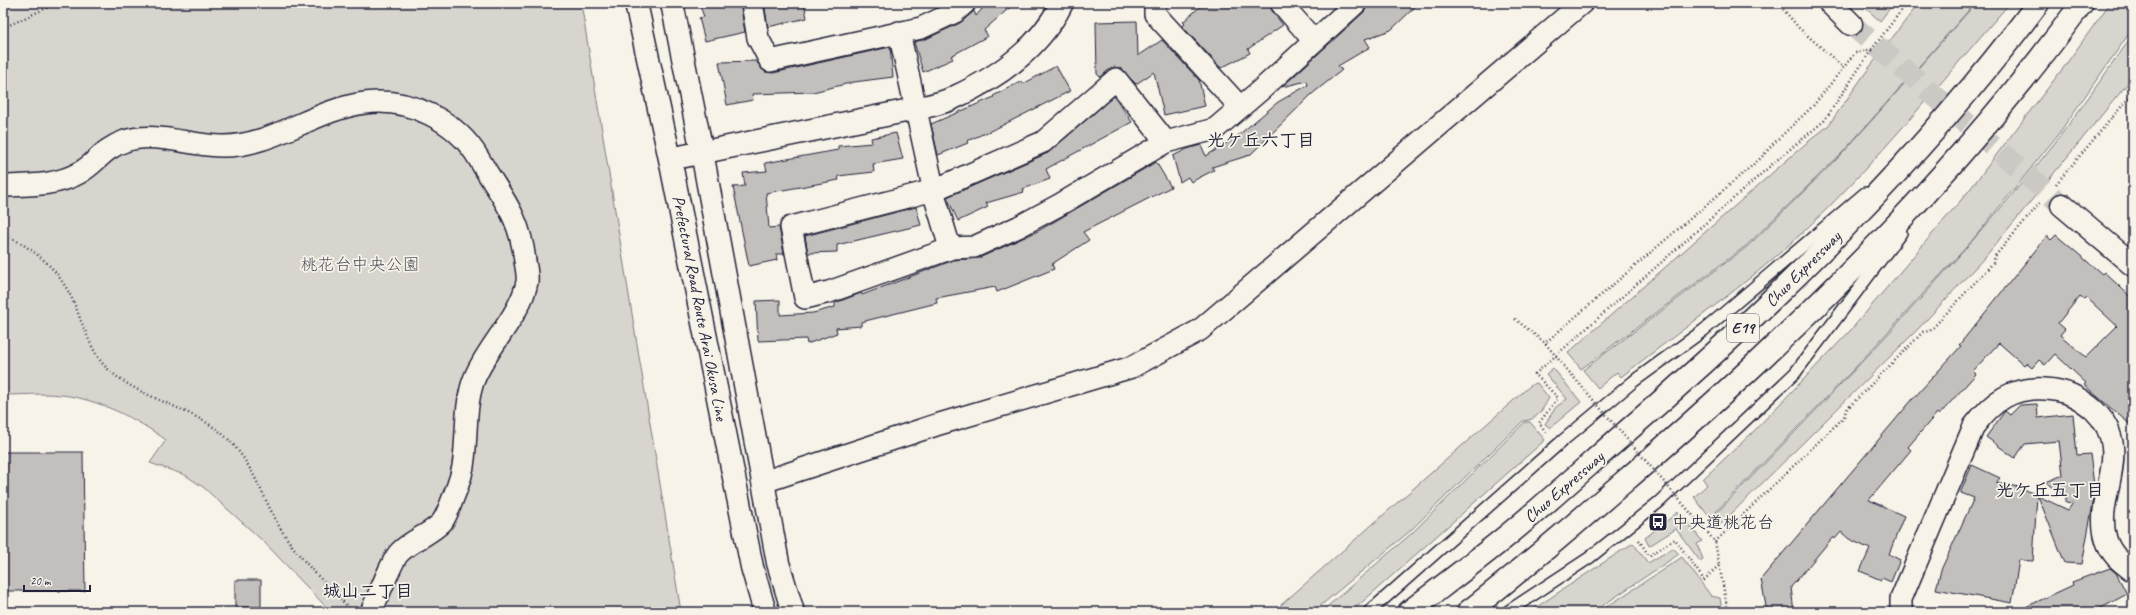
<svg xmlns="http://www.w3.org/2000/svg" width="2136" height="615" viewBox="0 0 2136 615" font-family="Caveat,'Klee One',sans-serif">
<rect width="100%" height="100%" fill="#f7f3e8"/>
<filter id="ink" filterUnits="userSpaceOnUse"><feTurbulence type="fractalNoise" baseFrequency=".025" numOctaves="2"/><feDisplacementMap in="SourceGraphic" scale="8" xChannelSelector="R" yChannelSelector="G"/><feConvolveMatrix kernelMatrix="1 2 1 2 8 2 1 2 1" color-interpolation-filters="sRGB"/></filter>
<g filter="url(#ink)">
<path fill="#d8d5cf" stroke="#7d7c85" d="M 3,3 L 581,3 L 681,612 L 331,612 L 264,542 L 203,487 L 185,475 L 150,463 L 166,440 C 137,419 98,399 62,395 C 43,393 22,395 3,395 Z
M 1860,3 L 1894,3 L 1880,21 Z
M 1919,3 L 1975,3 L 1842,153 L 1747,245 L 1581,369 L 1568,353 L 1804,145 L 1828,126 L 1869,68 Z
M 1976,3 L 2010,3 C 1941,81 1877,163 1801,234 C 1745,286 1681,330 1621,377 L 1617,372 L 1598,388 L 1583,370 L 1748,246 L 1842,154 Z
M 2110,3 L 2133,3 L 2133,28 L 2057,136 L 1970,243 L 1851,372 L 1710,518 L 1694,497 L 1707,485 L 1703,479 L 1752,433 L 1850,331 L 1967,193 L 2064,67 Z
M 2133,35 L 2133,77 L 1985,257 L 1920,327 L 1719,526 L 1711,519 C 1824,402 1938,286 2041,160 C 2074,120 2103,76 2133,35 Z
M 1553,368 L 1581,402 L 1550,428 L 1545,424 L 1556,407 L 1567,399 L 1546,374 Z
M 1537,383 L 1549,398 C 1542,410 1538,420 1523,421 L 1410,531 L 1313,612 L 1273,612 L 1531,385 Z
M 1525,422 L 1530,422 L 1545,440 L 1351,612 L 1321,612 L 1412,533 Z
M 1678,512 L 1684,517 L 1702,541 L 1697,544 L 1703,559 L 1700,561 L 1676,529 L 1649,546 L 1645,538 Z
M 1633,543 L 1648,563 L 1673,548 L 1679,554 L 1593,612 L 1529,612 Z
M 1682,557 L 1711,596 L 1720,598 L 1722,612 L 1599,612 Z"/>
<path fill="#c2bfbd" stroke="#22223b" fill-rule="evenodd" d="M 699,3 L 740,3 L 745,32 L 705,41 L 699,18 L 704,17 Z
M 764,3 L 804,3 L 807,18 L 768,27 Z
M 987,3 L 1015,3 L 984,30 L 988,36 L 951,56 L 953,59 L 923,72 L 914,42 L 926,39 L 960,23 L 974,11 L 976,16 Z
M 1204,3 L 1269,3 L 1272,11 L 1283,25 L 1248,49 L 1250,53 L 1221,68 L 1182,26 L 1185,24 L 1183,22 Z
M 1368,3 L 1419,3 L 1391,30 L 1365,39 L 1370,47 L 1338,66 L 1342,70 L 1312,94 L 1250,155 L 1212,167 L 1214,170 L 1191,182 L 1188,177 L 1180,182 L 1173,156 L 1187,149 L 1201,145 L 1206,156 L 1235,138 L 1278,102 L 1308,85 L 1307,81 L 1282,87 L 1364,12 Z
M 1137,21 L 1138,56 L 1162,40 L 1199,80 L 1205,106 L 1164,115 L 1154,72 L 1136,84 L 1120,68 L 1114,67 L 1100,77 L 1097,74 L 1096,22 Z
M 890,47 L 893,77 L 854,82 L 813,92 L 752,94 L 753,100 L 727,105 L 719,62 L 756,61 L 765,72 L 773,73 Z
M 1056,66 L 1070,91 L 999,127 L 967,141 L 968,143 L 938,155 L 931,124 L 994,97 L 993,96 L 1022,81 L 1023,84 Z
M 1114,96 L 1132,122 L 1046,169 L 1050,179 L 1023,189 L 1024,192 L 986,203 L 988,207 L 958,221 L 947,197 L 1048,153 Z
M 896,133 L 903,159 L 873,164 L 874,172 L 838,176 L 839,180 L 766,193 L 769,228 L 779,227 L 784,254 L 776,254 L 777,260 L 749,266 L 733,187 L 745,186 L 743,173 L 767,171 L 765,163 L 838,150 L 838,146 L 872,143 L 871,138 Z
M 1156,162 L 1171,187 L 1083,232 L 1089,240 L 1052,264 L 1054,269 L 997,292 L 995,287 L 936,298 L 937,303 L 861,322 L 861,326 L 836,328 L 837,333 L 807,344 L 806,339 L 758,341 L 756,301 L 780,300 L 780,315 L 813,313 L 835,307 L 835,303 L 861,293 L 862,295 L 954,260 L 979,258 L 1038,231 Z
M 916,207 L 921,225 L 837,245 L 837,252 L 808,253 L 805,236 Z
M 2056,235 L 2102,274 L 2104,272 L 2133,299 L 2133,427 L 2084,385 L 2086,383 L 2055,354 L 2045,365 L 2039,360 L 2032,368 L 2026,363 L 2024,365 L 1999,343 L 1973,371 L 1976,374 L 1939,415 L 1937,413 L 1908,447 L 1911,450 L 1869,500 L 1904,516 L 1889,554 L 1900,560 L 1891,582 L 1882,578 L 1881,580 L 1860,571 L 1870,549 L 1849,539 L 1841,532 L 1835,539 L 1833,537 L 1791,587 L 1794,612 L 1767,612 L 1761,579 L 1912,400 L 1961,346 L 1959,345 L 2047,236 L 2051,240 ZM 2080,296 L 2084,299 L 2086,297 L 2117,326 L 2086,357 L 2060,335 L 2065,329 L 2058,323 Z
M 2037,404 L 2038,418 L 2073,414 L 2077,455 L 2090,454 L 2095,493 L 2082,564 L 2065,563 L 2038,496 L 2068,510 L 2073,503 L 2066,502 L 2066,497 L 2046,482 L 2063,475 L 2059,441 L 2025,444 L 2015,458 L 1986,437 L 2005,411 L 2010,415 L 2020,405 Z
M 3,452 L 83,452 L 85,591 L 3,591 Z
M 1972,465 L 2000,478 L 1996,483 L 2019,487 L 2037,495 L 2033,561 L 2019,560 L 2012,603 L 1936,589 L 1941,570 L 1974,498 L 1961,493 L 1961,491 Z
M 2110,568 L 2116,573 L 2127,594 L 2094,612 L 2015,612 L 2073,585 L 2072,582 Z
M 235,580 L 261,580 L 261,607 L 235,607 Z"/>
<g fill="none" stroke-linecap="round" stroke-linejoin="round">
<path stroke="#ccc9c5" stroke-width="22" stroke-dasharray="22 11" stroke-linecap="butt" d="M 1851,24 L 2062,205"/>
<defs>
<path id="lane" d="M 1369,612 L 1561,442 L 1634,381 L 1704,330 L 1865,193
M 1507,612 L 1589,558 L 1659,502 L 1795,373 L 1901,233"/>
<path id="street" d="M 752,3 L 758,38 L 770,61 L 921,28 L 955,12 L 965,3
M 1155,3 L 1155,14 L 1240,107
M 1281,3 L 1314,41
M 899,32 L 936,201 L 948,241 L 952,248
M 1166,142 L 1116,79 L 1043,142 L 934,190 L 791,227 L 805,298 L 829,292 L 952,248 L 974,247 L 1018,227 L 1059,205 L 1166,142 L 1215,129 L 1263,88 L 1356,3
M 3,186 C 28,185 56,186 79,173 C 97,163 102,149 125,141 C 156,131 191,146 222,146 C 271,147 316,109 365,103 C 409,97 457,121 479,159 C 501,197 520,215 525,261 C 526,267 528,276 527,282 C 521,315 485,349 473,382 C 465,406 467,434 464,459 C 463,472 458,486 453,498 C 450,506 447,515 442,522 C 431,534 412,540 400,552 C 392,559 377,600 371,612
M 763,482 L 936,425 L 1132,367 L 1200,330 L 1582,3
M 1901,612 L 1901,599 L 1974,426 C 1993,401 2012,387 2045,389 C 2066,390 2079,397 2094,410 C 2136,451 2093,496 2106,539 C 2111,555 2121,562 2133,571"/>
<path id="secondary" d="M 636,3 L 670,159 L 752,567 L 765,612
M 672,3 L 702,152 L 778,563 L 793,612
M 1830,3 L 1851,24
M 670,159 L 915,109 C 927,106 941,104 953,98 C 997,78 1040,48 1062,3
M 2062,205 L 2133,265"/>
<path id="highway" d="M 1409,612 C 1440,588 1472,564 1503,539 C 1545,505 1585,468 1626,432 C 1776,302 1919,162 2038,3
M 1468,612 C 1530,564 1589,512 1648,461 C 1807,322 1958,173 2082,3"/>
</defs>
<use href="#lane" stroke="#22223b" stroke-width="14"/>
<use href="#street" stroke="#22223b" stroke-width="24"/>
<use href="#secondary" stroke="#22223b" stroke-width="25"/>
<use href="#highway" stroke="#22223b" stroke-width="25"/>
<path stroke="#22223b" stroke-width="2.5" stroke-dasharray="1 3" stroke-linecap="butt" d="M 1778,3 L 1799,28 L 1843,67
M 3,28 L 57,3
M 2056,184 L 2133,93
M 3,234 C 25,244 50,261 63,283 C 71,294 76,308 81,321 C 87,335 93,352 103,364 C 137,401 194,405 229,440 C 254,466 264,501 282,531 C 300,560 326,584 349,608
M 1515,319 L 1545,343
M 1564,366 L 1545,343 L 1761,158 L 1773,144 L 1813,106 L 1855,53 L 1872,49 L 1907,3
M 1546,432 L 1539,423 L 1558,398 L 1535,374 L 1777,160 L 1824,121 L 1872,49
M 1708,533 L 1715,542 L 1728,612
M 1639,540 L 1649,556 L 1675,539 L 1704,580 L 1719,565
M 1715,542 L 1844,417 L 1846,410 L 1923,332 L 1930,331 L 1993,263 L 1995,256 L 2040,203"/>
<use href="#lane" stroke="#f7f3e8" stroke-width="11"/>
<use href="#street" stroke="#f7f3e8" stroke-width="21"/>
<use href="#secondary" stroke="#f7f3e8" stroke-width="22"/>
<use href="#highway" stroke="#f7f3e8" stroke-width="22"/>
<path stroke="#22223b" stroke-width="2.5" stroke-dasharray="1 3" stroke-linecap="butt" d="M 1564,366 L 1708,533"/>
</g>
</g>
<defs>
<symbol id="bus-square" viewBox="-11 -11 22 22"><rect x="-9" y="-9" width="18" height="18" rx="4" fill="#22223b" stroke="#f7f3e8"/><path d="M-5-6H5V4H4V6H2V4H-2V6H-4V4H-5ZM-3.5-4V0h7V-4ZM-3.5 1.2v1.5H-2V1.2ZM2 1.2v1.5H3.5V1.2Z" fill="#fff"/></symbol>
</defs>
<g fill-rule="evenodd">
<use href="#bus-square" x="1647" y="511" width="22" height="22"/>
</g>
<g text-anchor="middle" dominant-baseline="central" stroke-width="3.5" stroke-linejoin="round" paint-order="stroke">
<rect fill="#f7f3e8" stroke="#62616f" stroke-width="1" x="1727" y="314" width="32" height="28" rx="3"/>
<g font-size="16" font-weight="bold" fill="#22223b">
<text x="1743" y="328">E19</text>
</g>
<g font-size="17" fill="#504f60" stroke="#f7f3e8">
<text x="360" y="264">桃花台中央公園</text>
</g>
<g font-size="17" fill="#22223b" stroke="#f7f3e8">
<text transform="translate(1803 269) rotate(-45)">Chuo Expressway</text>
<text transform="translate(700 308) rotate(79)">Prefectural Road Route Arai Okusa Line</text>
<text transform="translate(1564 487) rotate(-41)">Chuo Expressway</text>
</g>
<g font-size="17" fill="#22223b" stroke="#f7f3e8" text-anchor="start">
<text x="1672" y="522">中央道桃花台</text>
</g>
<g font-size="18" font-weight="bold" fill="#22223b" stroke="#f7f3e8">
<text x="1261" y="140">光ケ丘六丁目</text>
<text x="2050" y="490">光ケ丘五丁目</text>
<text x="368" y="591">城山二丁目</text>
</g>
</g>
<rect width="2136" height="615" fill="none" stroke="#f7f3e8" stroke-width="16"/>
<rect x="8" y="8" width="2120" height="599" fill="none" stroke="#22223b" stroke-width="1.5" filter="url(#ink)"/>
<path d="M24 585v6h66v-6" fill="none" stroke="#22223b" stroke-width="2"/>
<text x="30" y="585" font-size="12" fill="#22223b" stroke="#f7f3e8" stroke-width="3" paint-order="stroke">20 m</text>
</svg>
